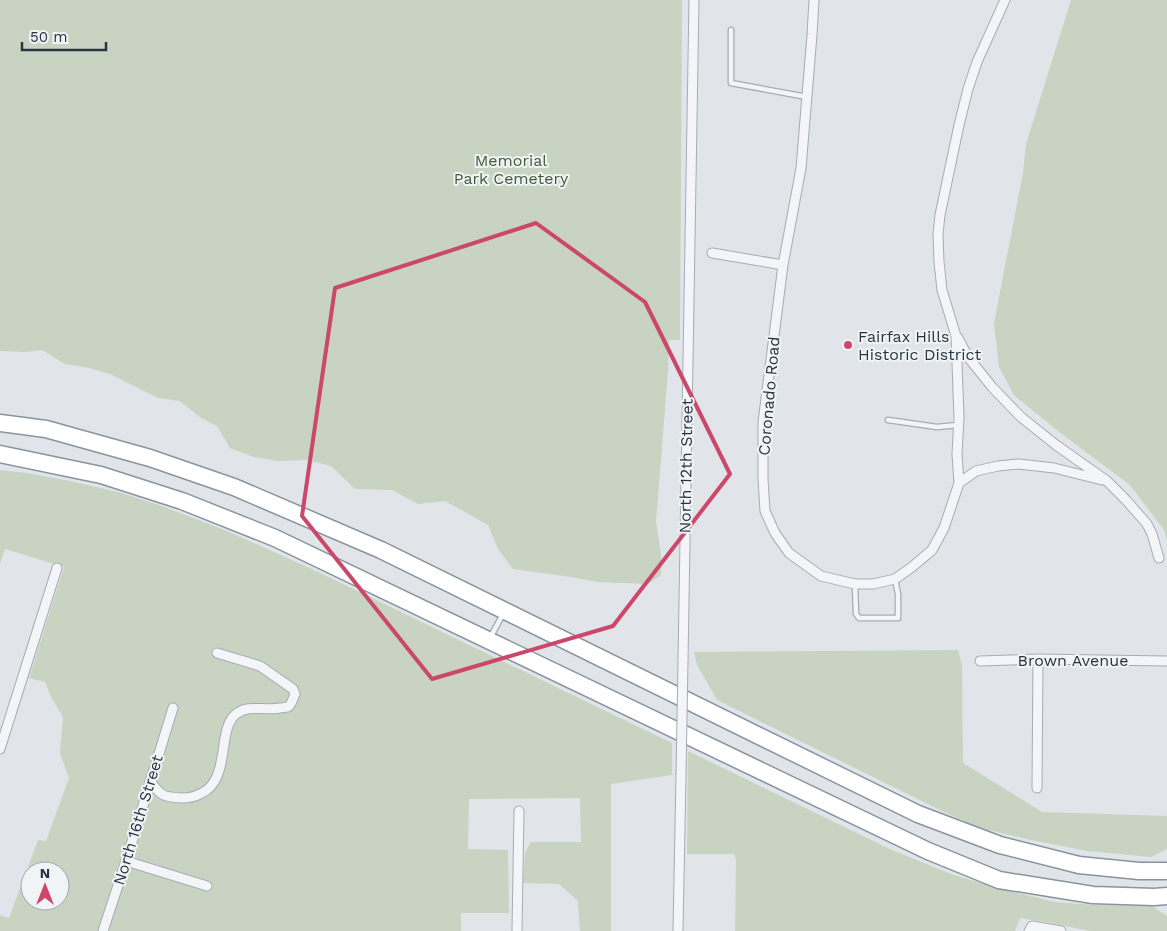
<svg xmlns="http://www.w3.org/2000/svg" width="1167" height="931" viewBox="0 0 1167 931" font-family="'Work Sans',sans-serif">
<rect width="100%" height="100%" fill="#e1e5e9"/>
<path fill="#c8d3c2" fill-rule="evenodd" d="M 0,0 L 682,0 L 680,340 L 669,340 L 668,371 L 656,522 L 661,554 L 661,575 L 648,584 L 597,582 L 571,577 L 513,569 L 498,549 L 488,525 L 445,501 L 418,504 L 392,490 L 355,489 L 331,466 L 307,460 L 278,461 L 254,457 L 230,448 L 217,426 L 201,418 L 180,401 L 158,398 L 110,374 L 89,368 L 65,364 L 42,350 L 25,352 L 0,351 Z
M 1071,0 L 1167,0 L 1167,540 L 1164,530 L 1130,485 L 1058,431 L 1014,395 L 999,367 L 994,323 L 1023,173 L 1026,144 Z
M 0,470 L 27,473 L 70,481 L 118,492 L 162,506 L 227,531 L 312,569 L 672,743 L 672,775 L 611,784 L 611,931 L 580,931 L 578,901 L 559,884 L 523,883 L 525,853 L 531,842 L 581,842 L 580,798 L 469,799 L 468,849 L 508,850 L 509,913 L 461,913 L 461,931 L 0,931 L 0,915 L 9,918 L 38,840 L 46,841 L 69,778 L 60,754 L 63,717 L 51,697 L 45,682 L 29,678 L 64,567 L 5,549 L 0,564 ZM 30,871 L 60,871 L 60,901 L 30,901 Z
M 958,650 L 962,666 L 963,763 L 1042,812 L 1167,816 L 1167,849 L 1151,857 L 1087,851 L 1031,840 L 980,828 L 942,811 L 717,700 L 697,665 L 694,652 Z
M 688,751 L 892,850 L 951,874 L 1004,890 L 1055,902 L 1094,905 L 1152,906 L 1167,916 L 1167,931 L 1089,931 L 1051,923 L 1020,918 L 1015,931 L 735,931 L 736,859 L 734,854 L 687,854 Z"/>
<g fill="none" stroke-linecap="round" stroke-linejoin="round">
<defs>
<path id="service" d="M 731,30 L 731,83 L 807,97
M 888,420 L 937,427 L 958,425
M 855,584 L 856,614 L 859,618 L 898,618 L 898,594 L 895,579
M 490,638 L 503,614"/>
<path id="minor" d="M 814,0 L 812,35 L 801,168 L 783,265 L 763,422 L 763,479 L 765,511 L 775,533 L 789,553 L 821,576 L 855,584 L 873,584 L 895,579 L 912,567 L 932,550 L 944,528 L 959,483 L 957,454 L 959,418 L 956,336 L 942,290 L 939,262 L 938,234 L 940,215 L 959,125 L 968,89 L 977,62 L 1005,0
M 712,253 L 783,265
M 958,338 L 968,357 L 992,387 L 1021,417 L 1056,445 L 1107,481 L 1126,500 L 1147,524 L 1152,534 L 1159,558
M 959,483 L 976,471 L 998,466 L 1019,464 L 1054,468 L 1102,480
M 683,661 L 694,0
M 980,661 L 1038,659 L 1167,661
M 0,749 L 57,568
M 150,781 C 161,796 163,797 182,798 C 188,798 194,797 200,794 C 232,780 216,730 236,714 C 248,704 265,711 280,708 C 281,708 286,707 288,707 C 292,704 293,698 295,694 L 293,689 L 260,666 L 217,653
M 1037,788 L 1038,659
M 126,861 L 207,886
M 103,931 L 126,861 L 173,708
M 517,931 L 519,811
M 678,931 L 681,775
M 1029,931 L 1032,926 L 1061,931"/>
<path id="motorway" d="M 0,423 L 46,429 L 150,458 L 234,487 L 381,550 L 918,814 L 1000,845 L 1079,865 L 1139,871 L 1167,871
M 0,454 L 101,475 L 182,501 L 275,538 L 928,851 L 999,880 L 1093,895 L 1154,897 L 1167,896"/>
</defs>
<use href="#service" stroke="#a6acb3" stroke-width="7"/>
<use href="#minor" stroke="#a6acb3" stroke-width="11"/>
<use href="#motorway" stroke="#8894a0" stroke-width="19"/>
<use href="#service" stroke="#f3f5f8" stroke-width="4.5"/>
<use href="#minor" stroke="#f3f5f8" stroke-width="9"/>
<use href="#motorway" stroke="#fff" stroke-width="16"/>
<defs>
<path id="minor-bridge" d="M 681,775 L 683,661"/>
</defs>
<use href="#minor-bridge" stroke="#a6acb3" stroke-width="11" stroke-linecap="butt"/>
<use href="#minor-bridge" stroke="#f3f5f8" stroke-width="9"/>
</g>
<path fill="none" stroke="#cc486a" stroke-width="4" stroke-linejoin="round" d="M 536,223 L 645,302 L 730,474 L 613,626 L 432,679 L 302,516 L 335,288 Z"/>
<circle fill="#cc486a" stroke="#f0f4f7" stroke-width="2" cx="848" cy="345" r="5"/>
<g text-anchor="middle" dominant-baseline="central" stroke-width="4" stroke-linejoin="round" paint-order="stroke">
<g font-size="16" fill="#425c37" stroke="#f0f4f7">
<text x="511" y="160">Memorial<tspan x="511" dy="18">Park Cemetery</tspan></text>
</g>
<g font-size="16" fill="#293441" stroke="#f0f4f7" text-anchor="start">
<text x="858" y="336">Fairfax Hills<tspan x="858" dy="18">Historic District</tspan></text>
</g>
<g font-size="16" fill="#293441" stroke="#f0f4f7">
<text transform="translate(769 396) rotate(-85)">Coronado Road</text>
<text transform="translate(686 466) rotate(-89)">North 12th Street</text>
<text x="1073" y="660">Brown Avenue</text>
<text transform="translate(138 820) rotate(-73)">North 16th Street</text>
</g>
</g>
<g transform="translate(45 886)"><circle r="24" fill="#f0f4f7" stroke="#a0a7ae"/>
<path d="M0-4L9 19L0 12L-9 19Z" fill="#cc486a"/>
<text y="-8" font-size="14" font-weight="bold" text-anchor="middle" fill="#293441">N</text>
</g>
<path d="M22 42v8h84v-8" fill="none" stroke="#293441" stroke-width="2.5"/>
<text x="30" y="42" font-size="15" fill="#293441" stroke="#f0f4f7" stroke-width="4" paint-order="stroke">50 m</text>
</svg>
